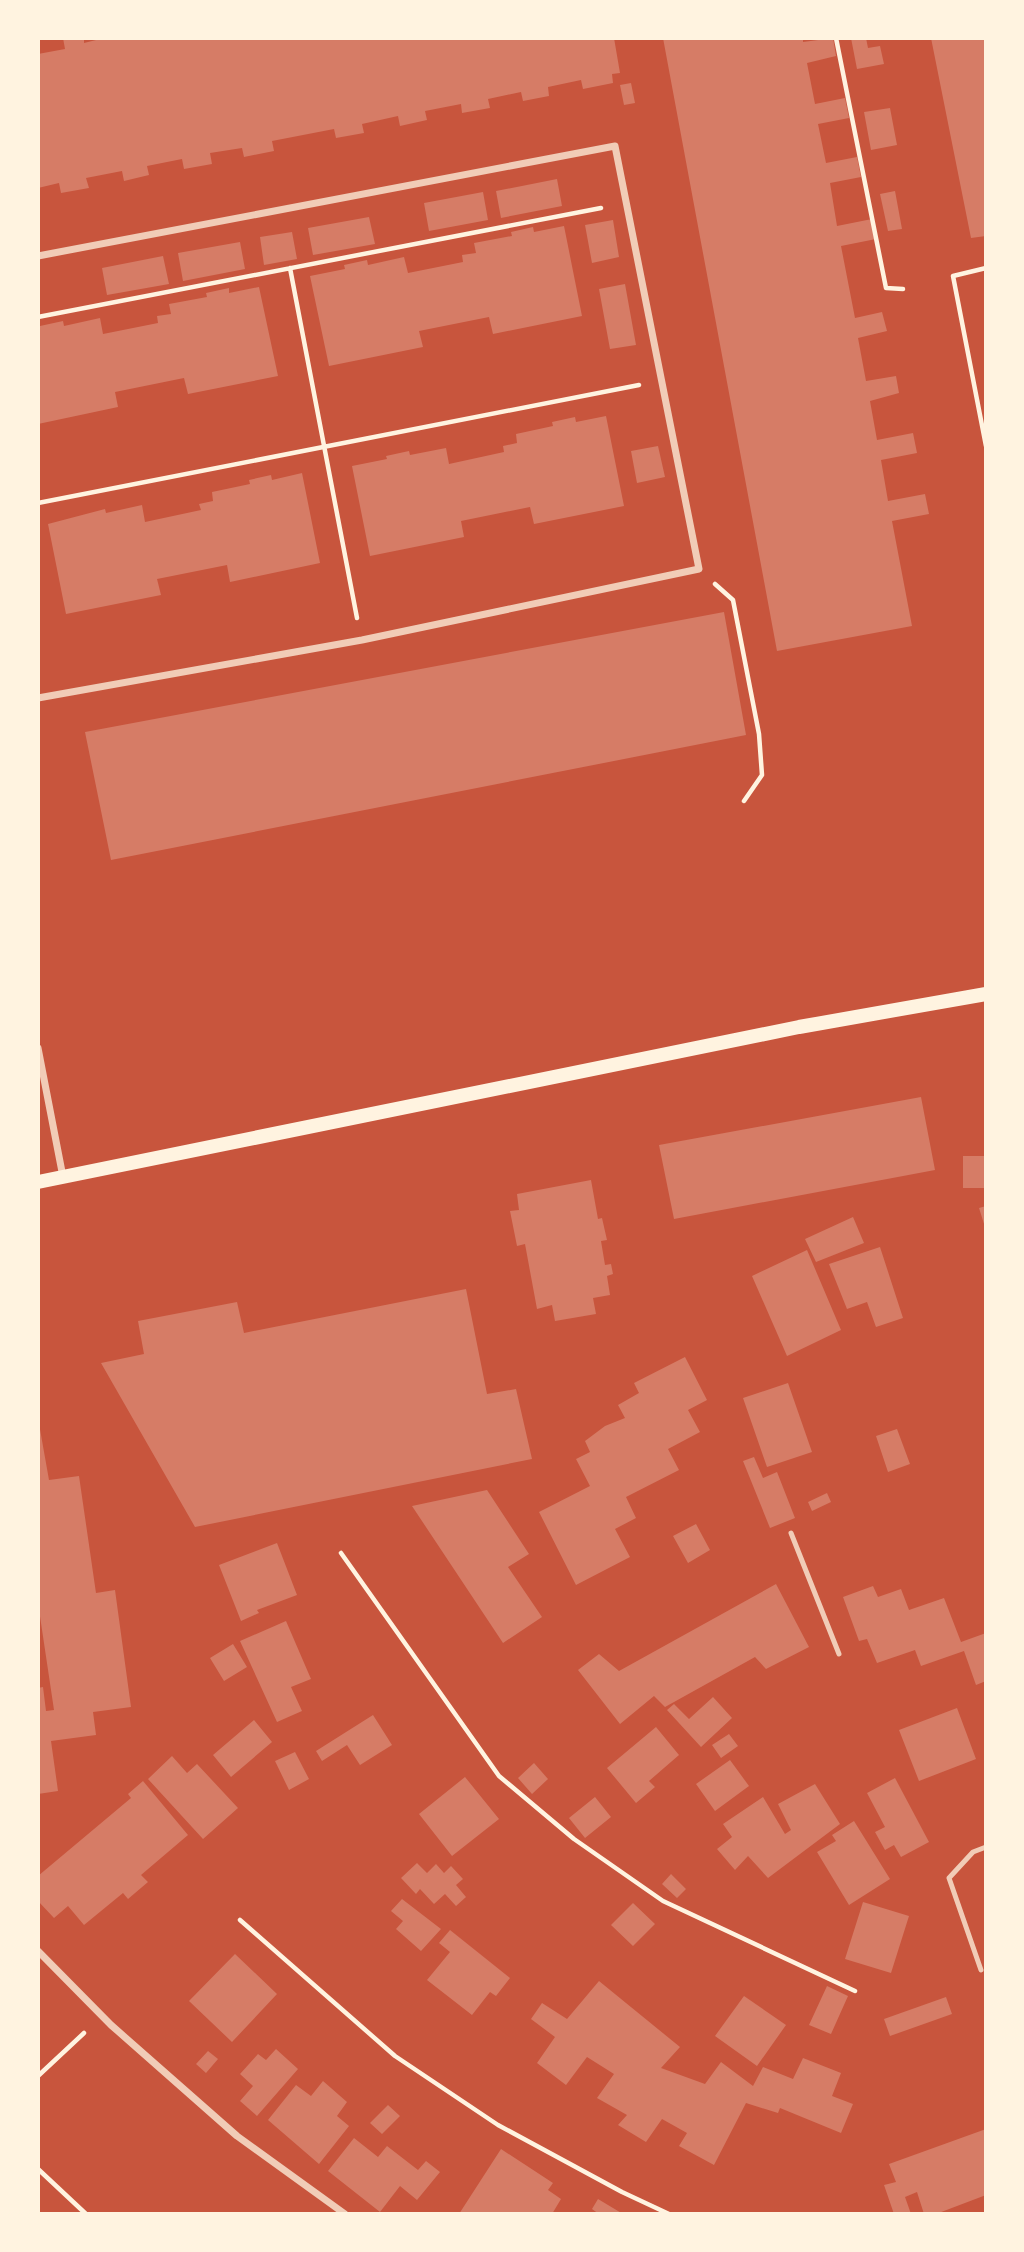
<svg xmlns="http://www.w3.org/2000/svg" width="1024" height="2252" viewBox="0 0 1024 2252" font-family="Quicksand,sans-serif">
<rect width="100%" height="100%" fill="#c8553d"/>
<path fill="#d67c66" d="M 63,38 L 84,38 L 84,43 L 104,38 L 614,38 L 620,73 L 612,74 L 613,83 L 583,89 L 581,80 L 548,87 L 549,96 L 523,101 L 521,92 L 488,99 L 490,108 L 462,113 L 461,104 L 425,111 L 427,120 L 400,126 L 398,116 L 362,124 L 364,133 L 336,138 L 334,129 L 272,141 L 274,151 L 244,157 L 242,148 L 210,153 L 212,164 L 184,169 L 182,159 L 147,166 L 149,175 L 124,181 L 122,171 L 86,178 L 89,188 L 61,193 L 59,183 L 38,188 L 38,54 L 65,49 Z
M 663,38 L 803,38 L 803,42 L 833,38 L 836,56 L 807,63 L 815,104 L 845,98 L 849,118 L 818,124 L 826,163 L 857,157 L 861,177 L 830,183 L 837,226 L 872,219 L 876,239 L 841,246 L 855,318 L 882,312 L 887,331 L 858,338 L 866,381 L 896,376 L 899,393 L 870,401 L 877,440 L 913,433 L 917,453 L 881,460 L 888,501 L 925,494 L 929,514 L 892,521 L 912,626 L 777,651 Z
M 851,38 L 866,38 L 868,48 L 880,46 L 884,64 L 857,69 Z
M 931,38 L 986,38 L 986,236 L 971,238 Z
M 631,83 L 635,103 L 624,105 L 620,85 Z
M 890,108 L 897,145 L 871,150 L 864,112 Z
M 557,179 L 562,206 L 501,218 L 496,191 Z
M 895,191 L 902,229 L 888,231 L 880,194 Z
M 483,192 L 488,220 L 429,231 L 424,203 Z
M 369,217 L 375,244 L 313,255 L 308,228 Z
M 613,220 L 619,257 L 592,263 L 585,225 Z
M 564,226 L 582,316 L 493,334 L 489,317 L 419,331 L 423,347 L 329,366 L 310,276 L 345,269 L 344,265 L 367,260 L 368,265 L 404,257 L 408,273 L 463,262 L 462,255 L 476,253 L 474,243 L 512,236 L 511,232 L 533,227 L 534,232 Z
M 292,232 L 297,259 L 264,265 L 260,237 Z
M 240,242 L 245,269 L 183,281 L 178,253 Z
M 163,256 L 169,284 L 107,295 L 102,268 Z
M 625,284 L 636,345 L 610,349 L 599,289 Z
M 259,287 L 278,376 L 188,394 L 184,378 L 115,392 L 118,407 L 38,424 L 40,326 L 63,321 L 64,326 L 100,318 L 103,334 L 158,323 L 157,316 L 171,314 L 169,304 L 207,297 L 206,293 L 229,288 L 229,293 Z
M 606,416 L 624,506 L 534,524 L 530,507 L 461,521 L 464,537 L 370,556 L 352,466 L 387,459 L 386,456 L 409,451 L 410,455 L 446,448 L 449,464 L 504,452 L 503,446 L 517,443 L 516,434 L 553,426 L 552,422 L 575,417 L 576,422 Z
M 658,446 L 665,477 L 637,483 L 631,451 Z
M 302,473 L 320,563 L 230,582 L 227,565 L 157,579 L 161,595 L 66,614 L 48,524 L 105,509 L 106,513 L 142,505 L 145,522 L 201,510 L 199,504 L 213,501 L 212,492 L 250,484 L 249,480 L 271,475 L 272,480 Z
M 724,612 L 746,735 L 111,860 L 85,732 Z
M 921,1097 L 935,1170 L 674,1219 L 659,1145 Z
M 963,1156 L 986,1156 L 986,1188 L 963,1188 Z
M 591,1180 L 598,1219 L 602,1218 L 607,1240 L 601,1241 L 605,1265 L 611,1264 L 613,1274 L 607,1276 L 610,1295 L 593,1298 L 596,1314 L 555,1321 L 552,1305 L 537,1309 L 525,1244 L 517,1246 L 510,1211 L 519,1210 L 517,1194 Z
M 986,1206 L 986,1227 L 985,1227 L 979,1208 Z
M 853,1217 L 864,1243 L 816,1262 L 805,1239 Z
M 880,1247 L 903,1318 L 876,1327 L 867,1302 L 847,1309 L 829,1264 Z
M 807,1250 L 841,1330 L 787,1356 L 752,1276 Z
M 466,1289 L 487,1394 L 516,1389 L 532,1459 L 195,1527 L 101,1363 L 144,1354 L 138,1321 L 237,1302 L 244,1333 Z
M 685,1357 L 707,1400 L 688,1410 L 700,1432 L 668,1449 L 679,1470 L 626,1497 L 636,1518 L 615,1529 L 630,1557 L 576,1585 L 539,1512 L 590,1486 L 576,1459 L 590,1452 L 585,1441 L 605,1426 L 625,1418 L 618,1405 L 639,1393 L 634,1383 Z
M 788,1383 L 812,1452 L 767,1467 L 743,1398 Z
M 38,1418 L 49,1480 L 79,1476 L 96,1593 L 115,1590 L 131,1707 L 93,1712 L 96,1735 L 51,1741 L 58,1791 L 38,1794 L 38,1688 L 43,1687 L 46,1711 L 54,1710 L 38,1603 Z
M 897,1429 L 910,1464 L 888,1472 L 876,1436 Z
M 754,1457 L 763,1478 L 777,1472 L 795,1518 L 770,1528 L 743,1461 Z
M 487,1490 L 529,1554 L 508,1567 L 542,1617 L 503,1643 L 412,1506 Z
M 827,1493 L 831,1502 L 812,1511 L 808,1502 Z
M 696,1524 L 710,1550 L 688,1563 L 673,1536 Z
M 277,1543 L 297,1595 L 257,1610 L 259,1613 L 241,1621 L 219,1565 Z
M 776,1584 L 809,1647 L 766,1669 L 755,1657 L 665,1707 L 654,1696 L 620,1724 L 578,1670 L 599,1654 L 619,1671 Z
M 873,1586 L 878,1597 L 901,1589 L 909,1610 L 944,1598 L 961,1642 L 986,1633 L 986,1681 L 976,1685 L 964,1651 L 921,1666 L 915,1650 L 877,1663 L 867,1639 L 859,1641 L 843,1597 Z
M 286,1621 L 311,1679 L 291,1687 L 302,1711 L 277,1722 L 240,1641 Z
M 233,1644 L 247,1667 L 224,1681 L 210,1658 Z
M 713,1697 L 732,1718 L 701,1747 L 667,1710 L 674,1704 L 689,1719 Z
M 957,1708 L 976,1759 L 919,1781 L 899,1730 Z
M 373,1715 L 392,1745 L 360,1765 L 347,1745 L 322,1761 L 316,1751 Z
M 254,1720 L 272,1742 L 231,1777 L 213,1755 Z
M 656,1727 L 679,1755 L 649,1781 L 655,1787 L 636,1803 L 607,1768 Z
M 729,1734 L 738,1746 L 721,1758 L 712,1745 Z
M 295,1752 L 309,1779 L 289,1790 L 275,1761 Z
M 172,1756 L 187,1773 L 197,1764 L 238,1808 L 203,1839 L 148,1779 Z
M 730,1760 L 749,1786 L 715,1811 L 696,1784 Z
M 534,1763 L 548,1779 L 532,1794 L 518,1778 Z
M 465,1777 L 499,1819 L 452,1856 L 419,1814 Z
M 895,1778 L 929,1842 L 901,1857 L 894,1845 L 885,1850 L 875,1832 L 885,1827 L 867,1793 Z
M 143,1781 L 188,1835 L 141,1875 L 148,1882 L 128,1899 L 123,1893 L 84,1925 L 68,1906 L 54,1918 L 38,1901 L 38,1876 L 131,1798 L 128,1794 Z
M 815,1784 L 840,1824 L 768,1878 L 748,1856 L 735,1870 L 717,1849 L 732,1837 L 723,1824 L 763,1797 L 785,1834 L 791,1830 L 778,1804 Z
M 595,1797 L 611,1817 L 585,1838 L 569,1818 Z
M 854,1821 L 890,1879 L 849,1905 L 817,1852 L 836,1841 L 832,1835 Z
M 417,1863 L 427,1873 L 436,1864 L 444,1873 L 451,1866 L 463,1879 L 456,1885 L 466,1897 L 456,1906 L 445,1894 L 434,1904 L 420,1889 L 416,1894 L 401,1878 Z
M 671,1874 L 686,1889 L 677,1898 L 662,1884 Z
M 402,1899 L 441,1929 L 421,1951 L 396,1929 L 403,1921 L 391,1911 Z
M 863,1902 L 909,1916 L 891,1973 L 845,1959 Z
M 633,1903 L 655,1924 L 633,1946 L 611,1925 Z
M 450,1930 L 510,1978 L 496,1996 L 490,1992 L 472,2015 L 427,1980 L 450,1952 L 439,1943 Z
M 235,1954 L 277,1994 L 232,2042 L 189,2001 Z
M 599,1981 L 680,2047 L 661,2068 L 705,2084 L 721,2062 L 753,2086 L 763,2067 L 793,2079 L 803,2058 L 841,2073 L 832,2096 L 853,2104 L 841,2133 L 780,2108 L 778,2113 L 746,2103 L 714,2165 L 679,2146 L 687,2133 L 662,2119 L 646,2142 L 618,2125 L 627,2115 L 597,2098 L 614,2074 L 587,2057 L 566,2085 L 537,2063 L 555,2037 L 531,2019 L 542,2003 L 567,2019 Z
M 827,1986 L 848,1996 L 831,2034 L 809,2025 Z
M 744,1996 L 786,2025 L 757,2066 L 715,2036 Z
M 946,1997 L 952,2014 L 890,2036 L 884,2019 Z
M 276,2049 L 298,2069 L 257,2116 L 240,2101 L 253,2086 L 240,2074 L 258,2054 L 266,2060 Z
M 208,2051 L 218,2059 L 206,2073 L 196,2064 Z
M 323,2081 L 347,2102 L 337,2116 L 349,2126 L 319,2164 L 268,2120 L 296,2085 L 311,2096 Z
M 388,2105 L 400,2116 L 382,2134 L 370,2123 Z
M 986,2129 L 986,2195 L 936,2214 L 924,2214 L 917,2192 L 905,2197 L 911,2214 L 894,2214 L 884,2185 L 896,2182 L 889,2164 Z
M 354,2138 L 378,2157 L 387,2146 L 418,2170 L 426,2161 L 440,2172 L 417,2200 L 400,2186 L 380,2212 L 328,2171 Z
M 501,2149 L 553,2183 L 548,2190 L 561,2199 L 552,2214 L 459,2214 Z
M 598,2199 L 623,2214 L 599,2214 L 592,2209 Z"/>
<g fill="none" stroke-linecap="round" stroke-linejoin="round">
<path stroke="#fff3e0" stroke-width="4.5" d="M 836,38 L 886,288 L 903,289
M 290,268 L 357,618
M 986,268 L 953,276 L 986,446
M 38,317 L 601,208
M 38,503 L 639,385
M 715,584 L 733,600 L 759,734 L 762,775 L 744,801
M 341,1553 L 499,1776 L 574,1839 L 663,1901 L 855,1991
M 240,1920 L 395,2056 L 498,2125 L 622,2192 L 669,2214
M 38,2076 L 84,2033
M 38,2169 L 86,2214"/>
<path stroke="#f1ccb7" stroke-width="5" d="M 791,1533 L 839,1654
M 981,1970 L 949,1878 L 973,1852 L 986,1847"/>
<path stroke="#f1ccb7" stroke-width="7" d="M 38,256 L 615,146 L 699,569 L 362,640 L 38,698
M 38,1048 L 63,1177
M 38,1951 L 111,2025 L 237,2136 L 345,2214"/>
<path stroke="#fff3e0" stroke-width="14" d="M 38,1182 L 799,1027 L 986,994"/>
</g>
<rect width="1024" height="2252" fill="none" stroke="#fff3e0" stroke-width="80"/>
</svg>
